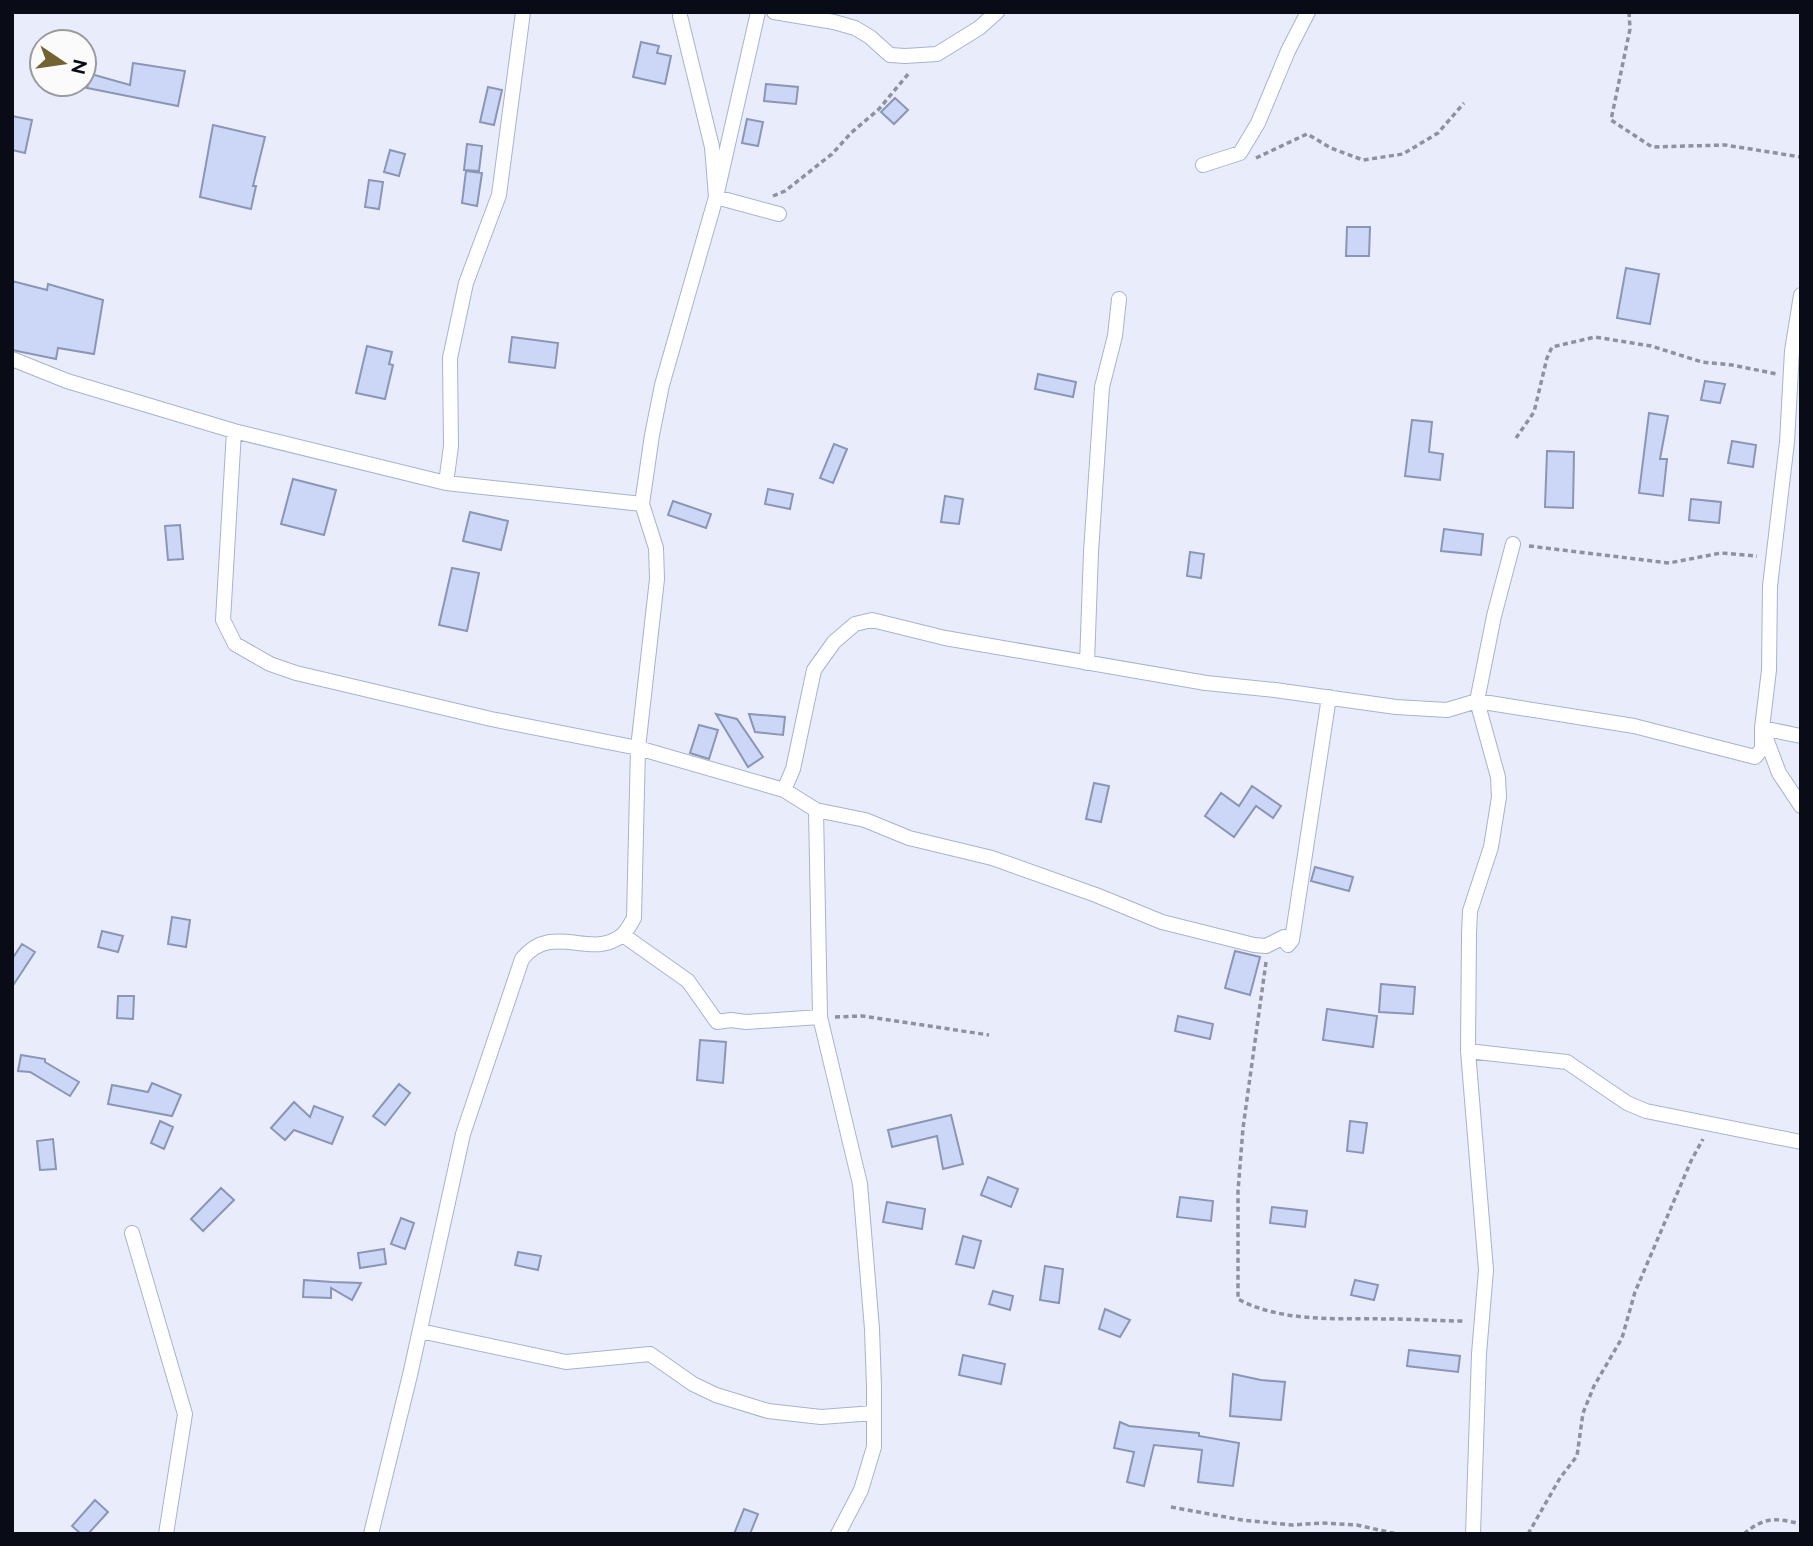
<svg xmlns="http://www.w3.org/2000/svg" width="1813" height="1546" viewBox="0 0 1813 1546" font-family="Raleway,sans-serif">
<rect width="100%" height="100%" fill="#e9edfb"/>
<path fill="#ccd6f7" stroke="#8b95b4" stroke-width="2" d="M 641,42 L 659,46 L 657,53 L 671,56 L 665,84 L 633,77 Z
M 133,63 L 185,71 L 178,106 L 87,88 L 91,74 L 130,85 Z
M 766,84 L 798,87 L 796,104 L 764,101 Z
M 488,87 L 502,90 L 494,125 L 480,122 Z
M 895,98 L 908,110 L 894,124 L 881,112 Z
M 12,116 L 32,120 L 25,153 L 12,150 Z
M 747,119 L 763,122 L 758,146 L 742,143 Z
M 213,125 L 265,137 L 253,186 L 256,186 L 251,209 L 200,197 Z
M 467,144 L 482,146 L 479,171 L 464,170 Z
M 390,150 L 405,154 L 399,176 L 384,172 Z
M 466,171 L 482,173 L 477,206 L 462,203 Z
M 369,180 L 383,182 L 379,209 L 365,207 Z
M 1347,227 L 1370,227 L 1369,256 L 1346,256 Z
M 1626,268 L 1659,274 L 1650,324 L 1617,318 Z
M 12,281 L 47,290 L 48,284 L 103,300 L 94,354 L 58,348 L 56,359 L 12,350 Z
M 512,337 L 558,343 L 555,368 L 509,362 Z
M 367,346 L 392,352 L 389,364 L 393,365 L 385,399 L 356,393 Z
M 1038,374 L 1076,382 L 1073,397 L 1035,389 Z
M 1705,381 L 1725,384 L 1720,403 L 1701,400 Z
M 1649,413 L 1668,416 L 1660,459 L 1667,459 L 1663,496 L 1639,493 Z
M 1412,420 L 1432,422 L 1429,452 L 1443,454 L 1440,480 L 1405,476 Z
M 1732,441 L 1756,445 L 1753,467 L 1728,463 Z
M 834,444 L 847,449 L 833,483 L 820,478 Z
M 1547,451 L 1574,452 L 1573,508 L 1545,507 Z
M 293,479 L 336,490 L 324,535 L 281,524 Z
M 768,489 L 793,494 L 790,509 L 765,504 Z
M 945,496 L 963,499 L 959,524 L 941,522 Z
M 1691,499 L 1721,502 L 1719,523 L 1689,520 Z
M 673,501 L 711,514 L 706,528 L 668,515 Z
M 470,512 L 508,521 L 501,550 L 463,541 Z
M 180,525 L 183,559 L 168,560 L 165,526 Z
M 1444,529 L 1483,534 L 1481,555 L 1441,551 Z
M 1190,552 L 1204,554 L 1201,578 L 1187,576 Z
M 452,568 L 479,573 L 467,631 L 439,625 Z
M 716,714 L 737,719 L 763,757 L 748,767 Z
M 749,714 L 785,717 L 783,735 L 755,732 Z
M 699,725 L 718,730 L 709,759 L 690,753 Z
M 1094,783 L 1109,786 L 1101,822 L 1086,819 Z
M 1252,786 L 1281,806 L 1273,818 L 1256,806 L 1234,837 L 1205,816 L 1221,793 L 1239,806 Z
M 1315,867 L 1353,877 L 1349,891 L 1311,881 Z
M 172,917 L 190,920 L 186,947 L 168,944 Z
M 102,931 L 123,936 L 118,952 L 98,947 Z
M 22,944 L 35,952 L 12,987 L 12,959 Z
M 1235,951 L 1260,957 L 1250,995 L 1225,988 Z
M 1381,984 L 1415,987 L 1413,1014 L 1379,1012 Z
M 118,996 L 134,996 L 133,1019 L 117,1018 Z
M 1327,1009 L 1377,1016 L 1373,1047 L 1323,1040 Z
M 1178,1016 L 1213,1024 L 1210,1039 L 1175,1031 Z
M 700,1040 L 726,1042 L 723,1083 L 697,1080 Z
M 21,1055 L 45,1059 L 45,1062 L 79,1082 L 70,1096 L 30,1072 L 18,1071 Z
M 152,1083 L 181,1095 L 172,1116 L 108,1104 L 112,1085 L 148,1092 Z
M 399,1084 L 410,1093 L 385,1125 L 373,1116 Z
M 294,1102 L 310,1117 L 314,1106 L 343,1117 L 332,1144 L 294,1130 L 285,1140 L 271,1128 Z
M 951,1115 L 963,1164 L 943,1169 L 937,1136 L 892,1147 L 888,1130 Z
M 160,1121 L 173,1127 L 164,1149 L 151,1143 Z
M 1350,1121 L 1367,1123 L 1363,1153 L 1347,1151 Z
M 53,1139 L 56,1169 L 40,1170 L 37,1141 Z
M 988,1177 L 1018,1189 L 1011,1207 L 981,1195 Z
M 221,1188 L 234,1200 L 203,1231 L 191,1219 Z
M 1180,1197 L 1213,1201 L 1211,1221 L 1177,1217 Z
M 887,1202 L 925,1209 L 922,1229 L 883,1222 Z
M 1272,1207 L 1307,1211 L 1305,1227 L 1270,1223 Z
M 401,1218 L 414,1223 L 405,1249 L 391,1244 Z
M 963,1236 L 981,1241 L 974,1268 L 956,1264 Z
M 384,1249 L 386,1264 L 360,1268 L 358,1253 Z
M 518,1252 L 541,1256 L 538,1270 L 515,1265 Z
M 1045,1266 L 1063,1269 L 1059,1303 L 1040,1300 Z
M 304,1280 L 332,1282 L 361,1283 L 352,1300 L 331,1288 L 331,1298 L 303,1297 Z
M 1355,1280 L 1378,1285 L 1374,1300 L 1351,1295 Z
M 993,1291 L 1013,1296 L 1010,1310 L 989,1304 Z
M 1105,1309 L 1130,1320 L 1120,1337 L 1099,1329 Z
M 1409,1350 L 1460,1356 L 1458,1372 L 1407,1366 Z
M 963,1355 L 1005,1364 L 1001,1384 L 959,1375 Z
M 1233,1374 L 1261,1380 L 1285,1382 L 1281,1420 L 1230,1416 Z
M 1120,1422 L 1129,1426 L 1199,1433 L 1199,1436 L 1239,1443 L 1233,1486 L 1198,1482 L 1202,1450 L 1154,1445 L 1144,1486 L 1127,1482 L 1134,1452 L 1114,1448 Z
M 95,1500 L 108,1512 L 88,1534 L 81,1534 L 72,1526 Z
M 744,1509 L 758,1514 L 750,1534 L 734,1534 Z"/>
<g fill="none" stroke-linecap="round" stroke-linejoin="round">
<defs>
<path id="minor" d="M 774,12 L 834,22 L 855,28 L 870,37 L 890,55 L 905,56 L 937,54 L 979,28 L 997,12
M 680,16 L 712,147 L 716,197 L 779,214
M 1203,165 L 1240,153 L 1258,123 L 1288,51 L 1308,12
M 1801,295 L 1792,351 L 1787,442 L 1770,586 L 1769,670 L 1762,728 L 1779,773 L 1801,806
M 12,359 L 67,381 L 234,431 L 446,483 L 642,504
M 234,431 L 223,620 L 235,644 L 270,664 L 296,673 L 491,719 L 638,748 L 784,790
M 446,483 L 451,446 L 450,358 L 466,283 L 499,195 L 523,12
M 1087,663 L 1091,552 L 1102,387 L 1115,336 L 1119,299
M 816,810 L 865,820 L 909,838 L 992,858 L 1096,895 L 1162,922 L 1254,945 L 1266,946 L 1284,937 L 1288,945 L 1292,940 L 1329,697
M 623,935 L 688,981 L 717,1022 L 731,1020 L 746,1022 L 820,1017
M 1468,1051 L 1567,1062 L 1627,1103 L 1646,1111 L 1801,1142
M 132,1233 L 185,1414 L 166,1534
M 420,1331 L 566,1362 L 650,1354 L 693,1384 L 716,1395 L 768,1411 L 821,1417 L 874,1413
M 371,1534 L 410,1375 L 463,1134 L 522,959 C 553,921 590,960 621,936 C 627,932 631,923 634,918 L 638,748 L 657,579 L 656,548 L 642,504 L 652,435 L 662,385 L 716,197 L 758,12
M 838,1534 L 861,1490 L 874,1447 L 874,1387 L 872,1329 L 860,1184 L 820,1017 L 816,810 L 784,790 L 793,769 L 814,670 L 834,642 L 855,624 L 872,620 L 945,638 L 1206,683 L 1275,690 L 1396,707 L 1447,710 L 1477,701 L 1634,726 L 1755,757 L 1762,749 L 1762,728 L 1801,736
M 1473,1534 L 1479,1354 L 1486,1270 L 1468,1051 L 1469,934 L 1470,911 L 1491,847 L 1499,797 L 1498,777 L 1477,701 L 1494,616 L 1513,544"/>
</defs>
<use href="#minor" stroke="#a8b2d1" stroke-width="16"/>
<path stroke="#8e919e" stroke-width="3.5" stroke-dasharray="5 3.5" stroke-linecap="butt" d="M 1629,12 L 1630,29 L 1611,120 L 1652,147 L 1725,145 L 1801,157
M 1256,158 L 1307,134 L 1331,148 L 1363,160 L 1403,154 L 1438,133 L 1464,103
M 773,196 L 785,191 L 832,154 L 851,133 L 879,109 L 909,73
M 1516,438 L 1534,412 L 1547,358 L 1552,347 L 1595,337 L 1651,346 L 1702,362 L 1732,365 L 1777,374
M 1529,546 L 1669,563 L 1721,553 L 1757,556
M 1266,962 L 1243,1128 L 1238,1191 L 1238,1299 C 1282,1323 1340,1318 1389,1319 C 1414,1319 1440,1321 1465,1321
M 835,1017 L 862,1016 L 989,1035
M 1171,1507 L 1242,1520 L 1292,1525 L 1322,1523 L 1357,1525 L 1397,1534
M 1528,1534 L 1560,1478 L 1577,1456 L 1583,1413 L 1594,1386 L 1622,1338 L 1635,1292 L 1691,1161 L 1703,1139
M 1744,1534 C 1765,1516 1776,1518 1801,1524"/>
<use href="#minor" stroke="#fff" stroke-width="14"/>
</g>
<rect width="1813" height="1546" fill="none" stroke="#090c16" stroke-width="28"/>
<g transform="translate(63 63) rotate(103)"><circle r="33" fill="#fbfbfb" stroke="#9a9b9f" stroke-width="2"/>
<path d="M0-5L12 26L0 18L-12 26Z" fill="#736331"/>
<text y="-10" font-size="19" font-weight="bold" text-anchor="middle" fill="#090c16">N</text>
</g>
</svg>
